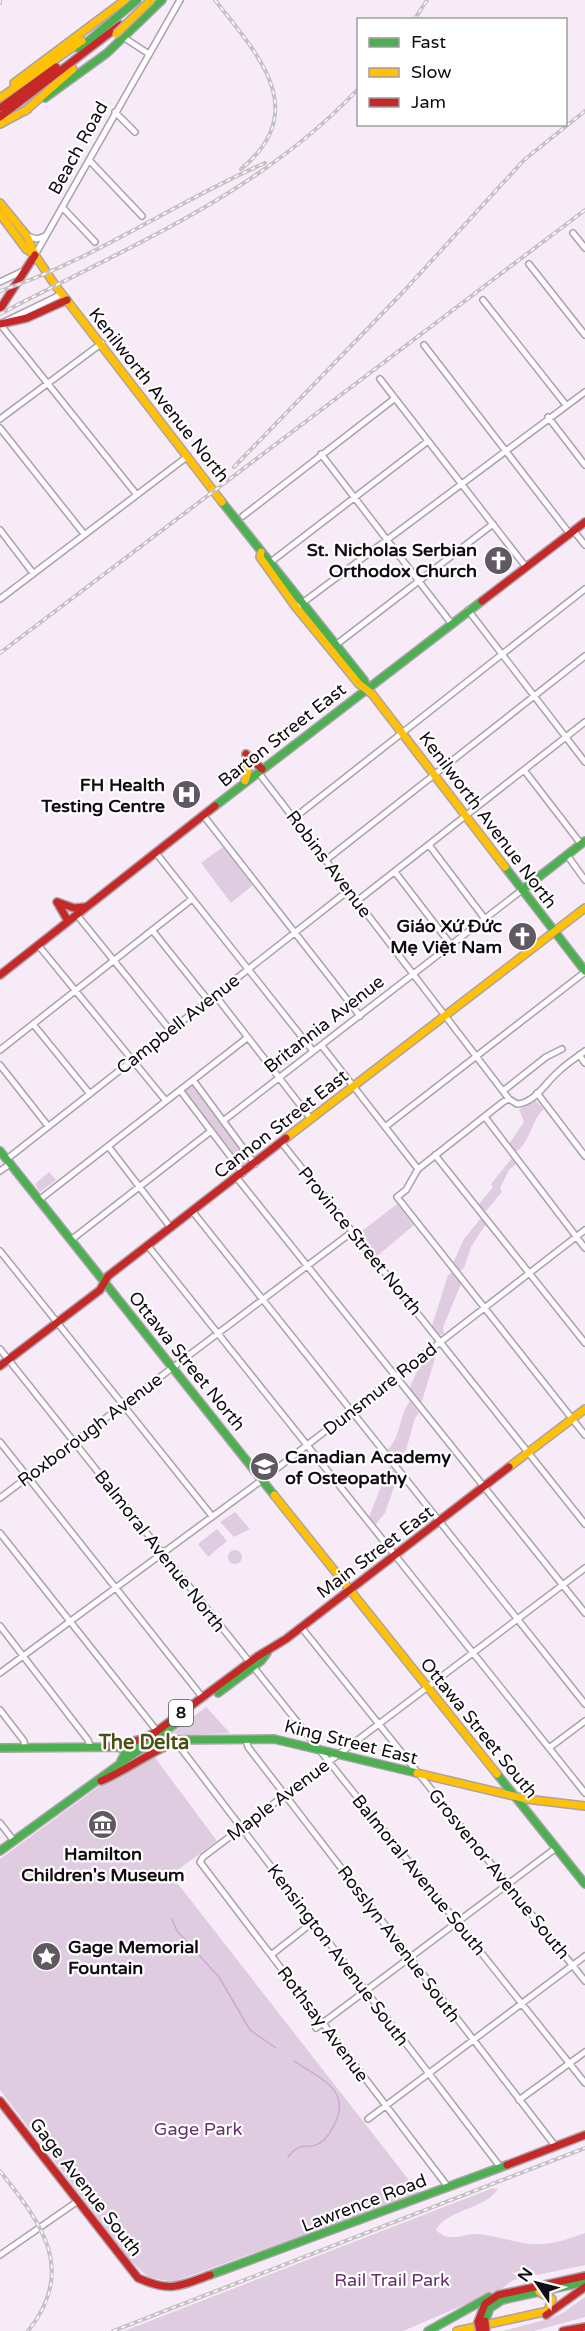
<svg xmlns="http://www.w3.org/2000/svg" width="585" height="2331" viewBox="0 0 585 2331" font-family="'Varela Round',sans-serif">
<rect width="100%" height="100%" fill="#f6ebf6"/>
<path fill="#dfcce1" d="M 223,847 L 253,885 L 231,903 L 201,863 Z
M 193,1085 L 249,1160 L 241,1166 L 185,1091 Z
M 535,1100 L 544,1109 C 531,1120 531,1142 516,1152 L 509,1144 L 524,1122 L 519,1109 Z
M 512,1158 L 516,1164 L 509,1170 L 500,1188 L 502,1192 L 485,1212 L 479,1204 L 493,1187 L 491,1184 Z
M 49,1172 L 56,1180 L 40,1192 L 35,1184 Z
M 397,1204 L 414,1225 L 376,1257 L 358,1234 Z
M 481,1218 L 486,1224 L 471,1247 L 464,1268 L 460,1271 L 453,1263 L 464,1239 Z
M 452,1272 L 461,1284 L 443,1327 L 444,1334 L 438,1335 L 432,1326 L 448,1275 Z
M 436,1351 L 437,1352 L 421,1404 L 409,1389 L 419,1367 L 417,1365 Z
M 410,1401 L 419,1413 L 415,1418 L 406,1450 L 395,1461 L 387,1450 C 401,1438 399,1415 410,1401 Z
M 389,1466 L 398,1476 L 385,1513 L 375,1525 L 369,1517 Z
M 235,1512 L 250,1529 L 234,1537 L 220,1522 Z
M 217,1529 L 227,1541 L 208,1557 L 198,1544 Z
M228 1557a7 7 0 1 1 14 0a7 7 0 1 1-14 0Z
M 206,1707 L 230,1733 L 171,1736 L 169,1735 Z
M 153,1755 L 217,1841 L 171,1875 L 419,2193 L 173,2282 L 148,2277 L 131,2261 L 0,2090 L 0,1859 L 105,1782 L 122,1777 Z
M 493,2188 L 498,2189 C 483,2211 448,2208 436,2230 C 451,2244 462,2233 479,2234 C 497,2236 513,2242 530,2244 C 549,2246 568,2239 585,2233 L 585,2265 L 513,2280 L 501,2289 L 403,2331 L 124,2331 Z
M 585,2297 L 585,2317 L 534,2331 L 503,2331 L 548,2319 L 563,2313 Z"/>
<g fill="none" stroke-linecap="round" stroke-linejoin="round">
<path stroke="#cbabcf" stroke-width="1.5" d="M 172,1919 L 177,1931 L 219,1977 L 250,2030 L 276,2048
M 288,2157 C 302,2139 309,2151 320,2143 C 328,2138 332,2129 336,2121 C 351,2088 315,2076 294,2061"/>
<defs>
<path id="street" d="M 126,39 L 149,54
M 115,112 L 135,132
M 89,160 L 142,216
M 63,208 L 95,242
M 573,233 L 585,248
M 27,236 L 37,239 L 45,236
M 35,255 L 180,0
M 529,264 L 585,335
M 0,282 L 25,270
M 62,294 L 0,324 L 137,495
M 483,300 L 566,405
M 424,345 L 569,533
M 380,379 L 526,567
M 548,417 L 585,465
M 0,419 L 102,343
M 0,428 L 84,534
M 321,454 L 451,623
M 243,516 L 394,399
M 0,530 L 33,573
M 573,530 L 585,545
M 272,561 L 428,441
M 0,599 L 188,456
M 297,607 L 585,392
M 468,610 L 585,762
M 337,644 L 493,524
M 524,770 L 581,844
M 258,772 L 509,1099
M 203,815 L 360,1016
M 294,818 L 585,589
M 429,845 L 485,919
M 156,853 L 313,1051
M 567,855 L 585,880
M 326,860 L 585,656
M 395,872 L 451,945
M 357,901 L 585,722
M 77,915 L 170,1030
M 152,930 L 208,1000
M 38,945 L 166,1101
M 215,995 L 311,1119
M 33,1024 L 90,1094
M 322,1046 L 418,1169
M 0,1050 L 192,899
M 585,1051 C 576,1058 566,1064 558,1072 C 546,1082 535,1103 517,1104 L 509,1099 L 503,1102 L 418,1169 L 406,1190 L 397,1197 L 585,1435
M 579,1055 L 585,1063
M 0,1065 L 48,1126
M 193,1080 L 255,1164
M 180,1090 L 243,1173
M 503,1091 L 546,1057 L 562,1049
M 537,1093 L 585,1156
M 485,1117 L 585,1248
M 223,1121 L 522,890
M 385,1127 L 585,972
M 281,1142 L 585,1524
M 108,1146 L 171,1228
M 435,1155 L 585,1343
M 7,1159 L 349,890
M 0,1171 L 10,1164
M 237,1178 L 585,1613
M 39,1200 L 247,1038
M 193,1212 L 585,1704
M 71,1240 L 211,1131
M 148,1246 L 585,1793
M 0,1251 L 212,1516
M 0,1349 L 585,2083
M 0,1442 L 203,1698
M 0,1498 L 352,1232
M 0,1533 L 157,1731
M 0,1626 L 88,1740 L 91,1748
M 301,1627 L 585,1981
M 0,1673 L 262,1480 L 585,1230
M 0,1710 L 24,1741 L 25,1748
M 246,1739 L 248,1747 L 556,2147
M 176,1742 L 501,2168
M 549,1748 L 585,1721
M 0,1823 L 14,1841
M 271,1955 L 313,1922
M 316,2028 L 556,1848
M 519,2100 L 585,2052
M 368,2119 L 585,1956
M 448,2187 L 200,1862 L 203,1857 L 585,1568
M 0,2255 L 78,2201"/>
<path id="fast" d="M 79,49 L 137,0
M 45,98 L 107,53 L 162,0
M 222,502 L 364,680 L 367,688
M 215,806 L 482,601
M 505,867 L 585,971
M 522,890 L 585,841
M 0,1151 L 274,1495
M 218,1693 L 261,1661 L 267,1653
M 119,1747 L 171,1740 L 274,1739 L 417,1773
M 0,1748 L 119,1747 L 126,1752 L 121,1761
M 497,1774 L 585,1884
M 0,1851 L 186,1716
M 210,2275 L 507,2165
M 485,2321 L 490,2308 L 502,2300 L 585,2282
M 428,2331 L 489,2297"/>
<path id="slow" d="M 14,83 L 125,0
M 0,98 L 82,41
M 25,111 L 73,69
M 0,124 L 28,109
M 0,203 L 27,236 L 35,255 L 55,285 L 222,502
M 0,214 L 26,249 L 35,255
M 261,552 L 260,557 L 295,606 L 359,684 L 372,694 L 505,867
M 245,781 L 248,771 L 246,754
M 286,1138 L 585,908
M 509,1467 L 585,1409
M 274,1495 L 497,1774
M 417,1773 L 526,1799 L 585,1806
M 457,2331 L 548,2311 L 552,2299 L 539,2292"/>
<path id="jam" d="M 0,108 L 56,67
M 0,117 L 120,25
M 0,309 L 35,255
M 0,324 L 27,318 L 67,300
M 482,601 L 585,522
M 246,754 L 262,769
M 57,902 L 74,908 L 85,907
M 57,902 L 68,921
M 0,975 L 215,806
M 0,1366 L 100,1290 L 108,1276 L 286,1138
M 106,1747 L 143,1739 L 157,1731 L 258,1656 L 286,1639 L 509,1467
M 101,1781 C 128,1770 149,1752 176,1742
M 0,2101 L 138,2278 C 169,2292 178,2287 210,2275
M 507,2165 L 585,2135
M 546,2315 L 585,2287
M 478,2322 L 485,2304 L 498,2295 L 585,2276
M 563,2331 L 585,2327"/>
</defs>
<use href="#street" stroke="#aaa2aa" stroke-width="8"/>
<use href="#fast" stroke="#aaa2aa" stroke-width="10"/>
<use href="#slow" stroke="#aaa2aa" stroke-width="10"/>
<use href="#jam" stroke="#aaa2aa" stroke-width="10"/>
<use href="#street" stroke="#fefcfe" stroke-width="5"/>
<use href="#fast" stroke="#4caf50" stroke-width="7"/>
<use href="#slow" stroke="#ffc107" stroke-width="7"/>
<use href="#jam" stroke="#c62828" stroke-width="7"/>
<defs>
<path id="rail" d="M 215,0 C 256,53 313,110 241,169
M 0,3 L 0,0
M 414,20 L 427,0
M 0,291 C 93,260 176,202 265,163
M 0,314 C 125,248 260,194 358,89
M 234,467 L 403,292 L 524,160 L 585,111
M 0,653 L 585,210
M 0,2171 C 40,2222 78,2269 28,2331
M 113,2331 L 585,2148"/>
</defs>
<use href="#rail" stroke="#c5c1c5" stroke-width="4"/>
<use href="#rail" stroke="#fff" stroke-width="1.5" stroke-dasharray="4.5" stroke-linecap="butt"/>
<defs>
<path id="slow-bridge" d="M 116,34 L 151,0"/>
<path id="jam-bridge" d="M 485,2321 L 486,2331
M 478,2322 L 480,2331"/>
</defs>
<use href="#slow-bridge" stroke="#aaa2aa" stroke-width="10" stroke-linecap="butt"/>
<use href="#jam-bridge" stroke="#aaa2aa" stroke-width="10" stroke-linecap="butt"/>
<use href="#slow-bridge" stroke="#ffc107" stroke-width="7"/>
<use href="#jam-bridge" stroke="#c62828" stroke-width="7"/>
</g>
<defs>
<symbol id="church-disc" viewBox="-11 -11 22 22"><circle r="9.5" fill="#615962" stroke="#fff"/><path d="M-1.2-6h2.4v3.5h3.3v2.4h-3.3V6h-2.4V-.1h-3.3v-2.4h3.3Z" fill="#fff"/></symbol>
<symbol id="hospital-disc" viewBox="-11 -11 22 22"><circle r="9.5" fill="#615962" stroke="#fff"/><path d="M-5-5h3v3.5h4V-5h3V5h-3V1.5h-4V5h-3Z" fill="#fff"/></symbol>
<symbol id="university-disc" viewBox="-11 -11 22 22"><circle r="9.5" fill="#615962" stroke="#fff"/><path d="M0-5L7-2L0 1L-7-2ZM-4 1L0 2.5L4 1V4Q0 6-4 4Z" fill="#fff"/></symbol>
<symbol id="museum-disc" viewBox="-11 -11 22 22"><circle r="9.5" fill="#615962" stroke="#fff"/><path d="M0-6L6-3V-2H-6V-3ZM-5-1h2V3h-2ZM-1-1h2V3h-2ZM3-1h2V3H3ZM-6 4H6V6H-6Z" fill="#fff"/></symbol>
<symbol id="sight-disc" viewBox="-11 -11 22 22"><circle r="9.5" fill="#615962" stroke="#fff"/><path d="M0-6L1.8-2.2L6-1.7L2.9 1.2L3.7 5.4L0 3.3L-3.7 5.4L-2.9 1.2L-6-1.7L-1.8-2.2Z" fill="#fff"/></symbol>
</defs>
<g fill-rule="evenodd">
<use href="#church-disc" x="482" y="544" width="33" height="33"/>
<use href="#hospital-disc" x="170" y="778" width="33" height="33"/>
<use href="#church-disc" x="506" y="920" width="33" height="33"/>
<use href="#university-disc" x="248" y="1450" width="33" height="33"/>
<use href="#museum-disc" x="86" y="1808" width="33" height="33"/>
<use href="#sight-disc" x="30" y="1940" width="33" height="33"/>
</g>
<g text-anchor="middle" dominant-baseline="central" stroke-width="4.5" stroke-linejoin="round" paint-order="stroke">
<rect fill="#fff" stroke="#585459" stroke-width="1.5" x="169" y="1700" width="24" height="26" rx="4.5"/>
<g font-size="16" font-weight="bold" fill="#110b12">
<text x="181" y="1713">8</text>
</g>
<g font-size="18" fill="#110b12" stroke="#fff">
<text transform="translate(78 148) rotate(-61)">Beach Road</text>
<text transform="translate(159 395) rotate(52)">Kenilworth Avenue North</text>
<text transform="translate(282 735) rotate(-38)">Barton Street East</text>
<text transform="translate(488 820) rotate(53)">Kenilworth Avenue North</text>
<text transform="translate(329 864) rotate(53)">Robins Avenue</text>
<text transform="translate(178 1024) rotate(-38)">Campbell Avenue</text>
<text transform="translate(324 1024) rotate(-38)">Britannia Avenue</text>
<text transform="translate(281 1124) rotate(-38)">Cannon Street East</text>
<text transform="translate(360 1241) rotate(51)">Province Street North</text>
<text transform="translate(187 1361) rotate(51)">Ottawa Street North</text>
<text transform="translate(380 1389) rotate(-38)">Dunsmure Road</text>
<text transform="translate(90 1430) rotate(-37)">Roxborough Avenue</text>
<text transform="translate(160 1551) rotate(52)">Balmoral Avenue North</text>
<text transform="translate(375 1552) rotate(-37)">Main Street East</text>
<text transform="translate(479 1728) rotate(51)">Ottawa Street South</text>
<text transform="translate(351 1742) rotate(14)">King Street East</text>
<text transform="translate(278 1800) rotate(-37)">Maple Avenue</text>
<text transform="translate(499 1874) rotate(51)">Grosvenor Avenue South</text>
<text transform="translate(419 1875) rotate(51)">Balmoral Avenue South</text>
<text transform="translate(399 1944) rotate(53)">Rosslyn Avenue South</text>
<text transform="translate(338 1955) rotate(53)">Kensington Avenue South</text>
<text transform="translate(323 2024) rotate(53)">Rothsay Avenue</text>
<text transform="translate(86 2187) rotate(52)">Gage Avenue South</text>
<text transform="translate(364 2203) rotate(-21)">Lawrence Road</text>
</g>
<g font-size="18" font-weight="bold" fill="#110b12" stroke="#fff" text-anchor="end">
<text x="477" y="550">St. Nicholas Serbian<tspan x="477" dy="21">Orthodox Church</tspan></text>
<text x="165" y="785">FH Health<tspan x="165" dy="21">Testing Centre</tspan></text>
<text x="502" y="926">Giáo Xứ Đức<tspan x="502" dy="21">Mẹ Việt Nam</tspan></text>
<text x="285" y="1457" text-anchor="start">Canadian Academy<tspan x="285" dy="21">of Osteopathy</tspan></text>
<text x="103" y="1854" text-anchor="middle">Hamilton<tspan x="103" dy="21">Children's Museum</tspan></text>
<text x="68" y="1947" text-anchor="start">Gage Memorial<tspan x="68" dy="21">Fountain</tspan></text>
</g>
<g font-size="18" fill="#64316a" stroke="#fff">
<text x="198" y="2129">Gage Park</text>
<text x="392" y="2280">Rail Trail Park</text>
</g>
<g font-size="20" font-weight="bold" fill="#4b4f14" stroke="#fff">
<text x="144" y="1743">The Delta</text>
</g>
</g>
<rect x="357" y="18" width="210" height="108" fill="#ffffff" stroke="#a09da0" stroke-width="1.5"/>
<rect x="369" y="38" width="30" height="9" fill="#4caf50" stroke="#a09da0" stroke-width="1.5"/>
<text x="411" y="48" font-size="18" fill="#110b12">Fast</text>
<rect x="369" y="68" width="30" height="9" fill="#ffc107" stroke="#a09da0" stroke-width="1.5"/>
<text x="411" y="78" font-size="18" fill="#110b12">Slow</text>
<rect x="369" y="98" width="30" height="9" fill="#c62828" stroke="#a09da0" stroke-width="1.5"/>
<text x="411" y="108" font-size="18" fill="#110b12">Jam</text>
<g transform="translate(537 2283) rotate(305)" stroke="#ffffff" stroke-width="4.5" paint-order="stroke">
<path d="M0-4.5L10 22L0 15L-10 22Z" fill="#110b12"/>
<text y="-9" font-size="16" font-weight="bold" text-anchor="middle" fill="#110b12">N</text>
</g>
</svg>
